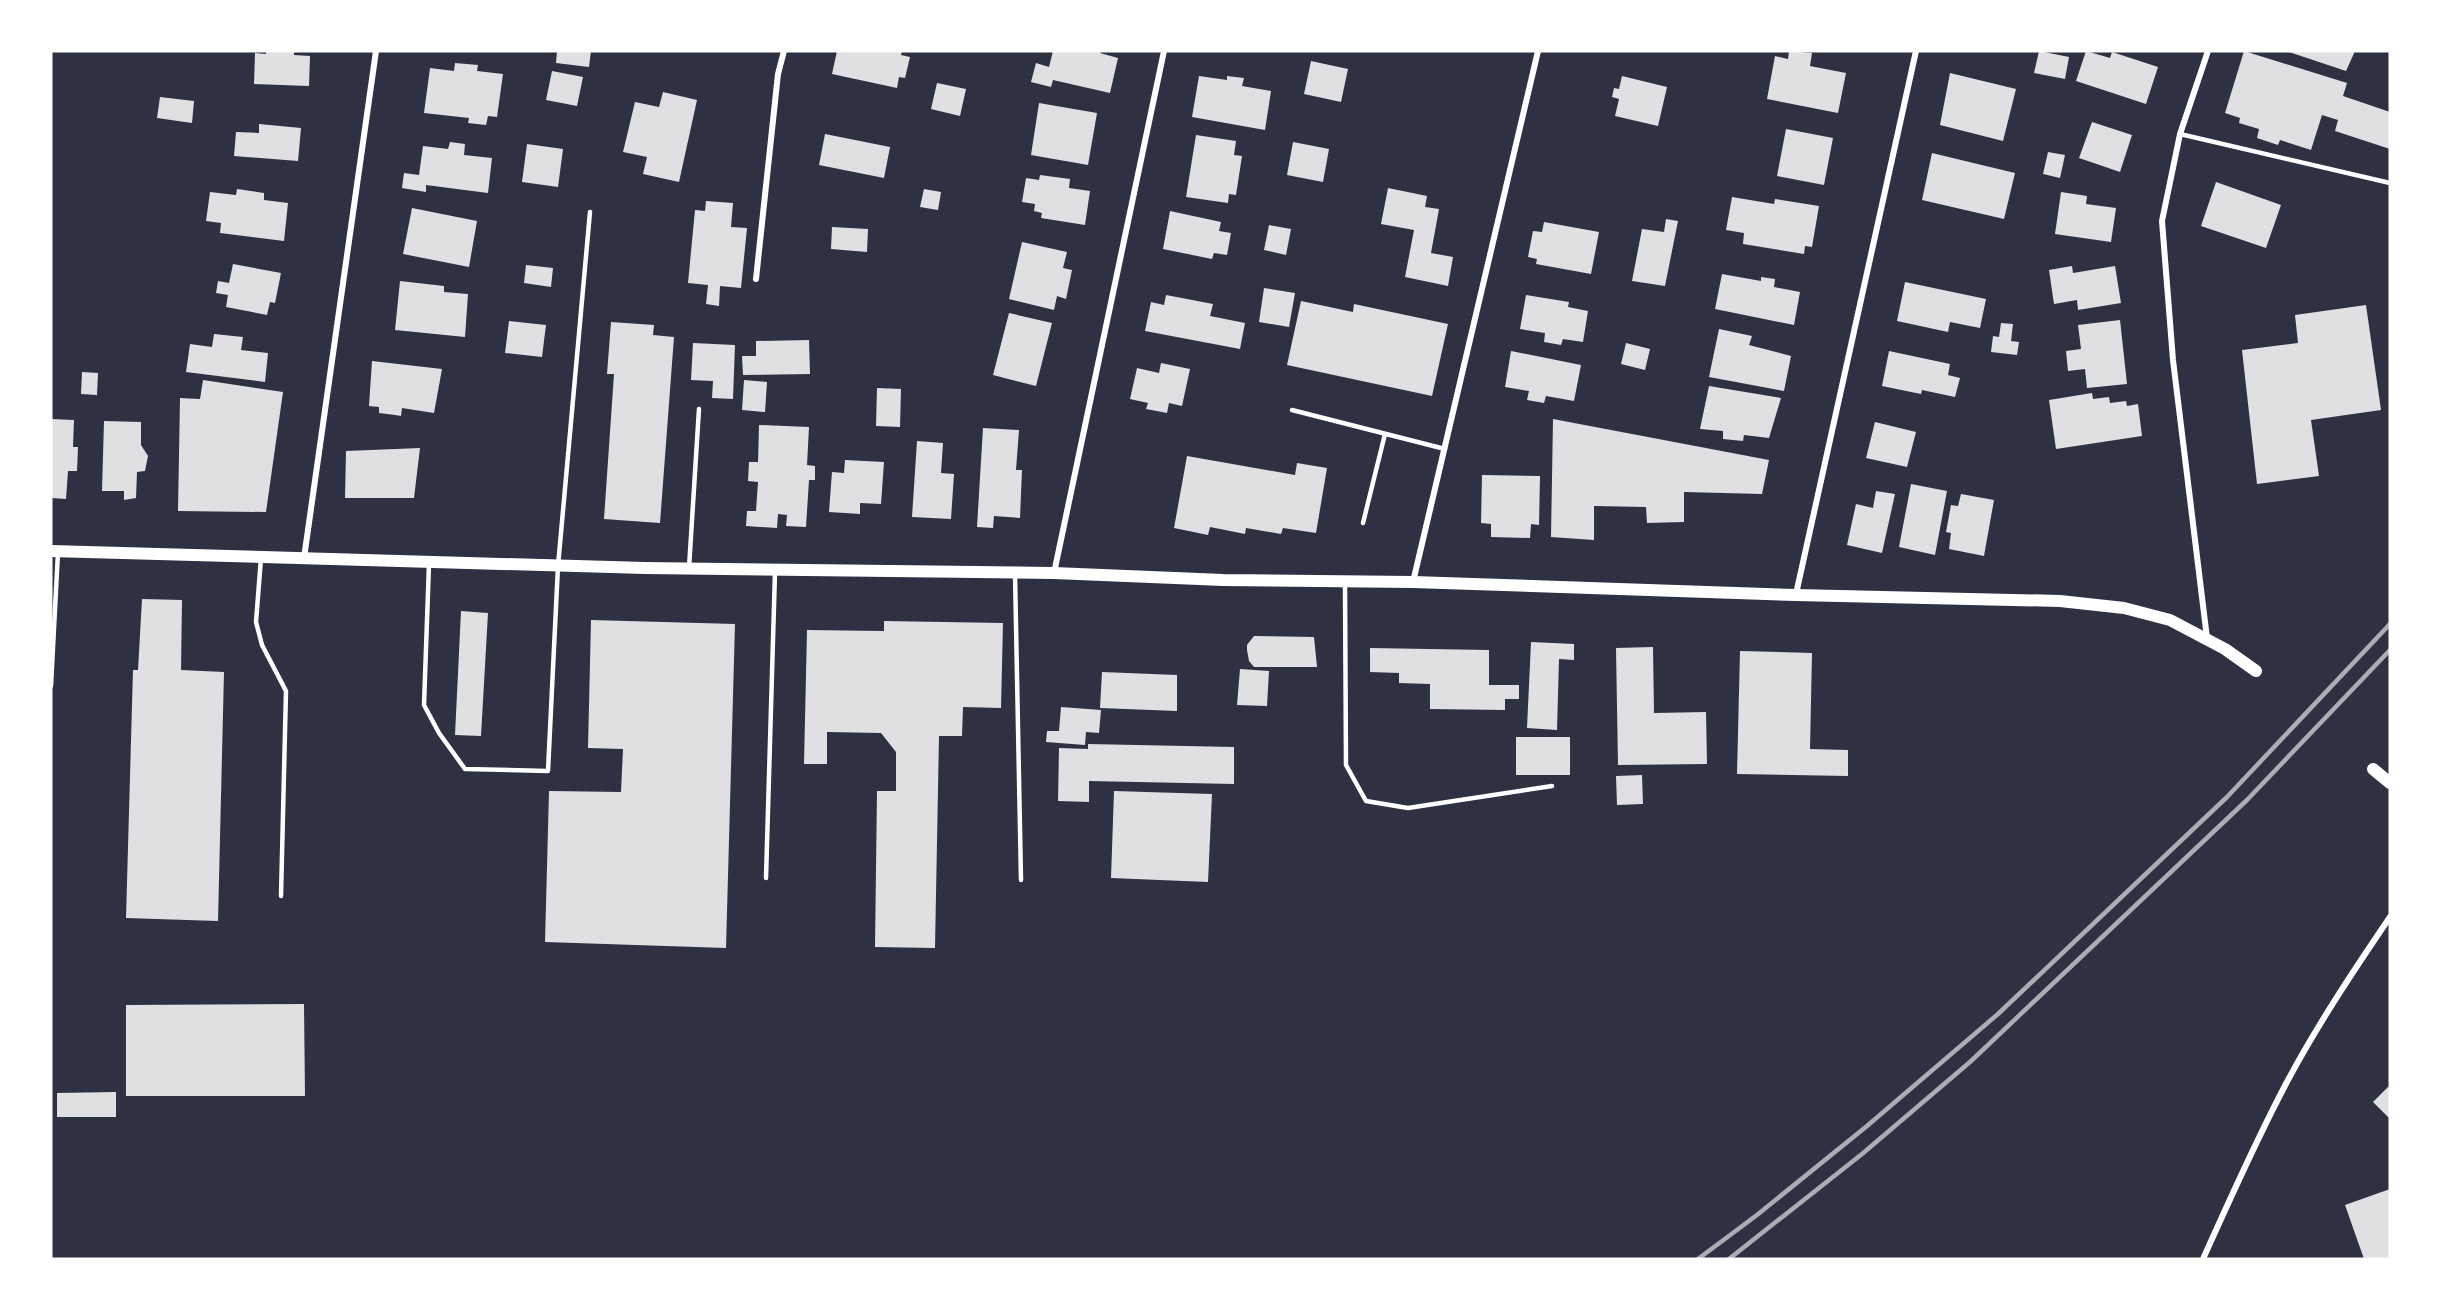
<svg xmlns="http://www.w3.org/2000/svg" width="2441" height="1310" viewBox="0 0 2441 1310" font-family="'DM Sans',sans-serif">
<rect width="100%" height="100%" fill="#2d3142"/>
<path fill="#e0e0e3" d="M 266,51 L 294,51 L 294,55 L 310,56 L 309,86 L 254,84 L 255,53 L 266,54 Z
M 557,51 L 591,51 L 589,67 L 556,63 Z
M 837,51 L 902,51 L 901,55 L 910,57 L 905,78 L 899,77 L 897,88 L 832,74 Z
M 1053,51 L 1100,51 L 1100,53 L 1118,58 L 1110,93 L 1053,80 L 1051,87 L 1031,82 L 1036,63 L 1049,67 Z
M 1789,51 L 1812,53 L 1810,66 L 1846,73 L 1838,113 L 1767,99 L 1775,56 L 1788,59 Z
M 2039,51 L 2069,57 L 2065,79 L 2034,73 Z
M 2086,51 L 2110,58 L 2112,52 L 2158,67 L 2146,104 L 2076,81 Z
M 2244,51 L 2347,83 L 2343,96 L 2390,112 L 2390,149 L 2335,131 L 2338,120 L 2322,115 L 2311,150 L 2280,140 L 2278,145 L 2257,138 L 2259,129 L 2239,123 L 2240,118 L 2225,113 Z
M 2286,51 L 2355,51 L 2346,71 Z
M 1311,61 L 1348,69 L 1341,102 L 1304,94 Z
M 455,63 L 478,65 L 477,71 L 503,74 L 497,117 L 488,116 L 486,125 L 468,123 L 469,118 L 424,113 L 430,68 L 454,71 Z
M 552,71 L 583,77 L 577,106 L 546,100 Z
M 1950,73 L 2016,89 L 2003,141 L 1940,125 Z
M 1199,76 L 1227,80 L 1227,76 L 1244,78 L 1242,86 L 1271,91 L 1265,130 L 1192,117 Z
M 1622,76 L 1667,87 L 1658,126 L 1615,116 L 1619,99 L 1612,97 L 1614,88 L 1619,89 Z
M 937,83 L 966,89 L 960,116 L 931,109 Z
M 663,92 L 697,100 L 679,182 L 643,174 L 647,157 L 623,152 L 635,102 L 659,107 Z
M 160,97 L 194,101 L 192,123 L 157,118 Z
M 1039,103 L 1097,113 L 1088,165 L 1031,155 Z
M 2092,122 L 2132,135 L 2120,172 L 2079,158 Z
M 259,124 L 301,128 L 298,161 L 234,156 L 236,132 L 259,133 Z
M 1786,129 L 1833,138 L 1824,185 L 1777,176 Z
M 825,134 L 890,147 L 884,178 L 819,165 Z
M 1196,135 L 1236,141 L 1234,155 L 1242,156 L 1236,195 L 1229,194 L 1228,203 L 1186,197 Z
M 450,142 L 465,144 L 464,155 L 492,158 L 488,193 L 426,185 L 426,192 L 402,188 L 404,173 L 419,175 L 423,146 L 448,149 Z
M 1293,142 L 1329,149 L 1323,182 L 1287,175 Z
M 527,144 L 563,149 L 558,187 L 522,182 Z
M 2048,152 L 2065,155 L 2060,178 L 2043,174 Z
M 1932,153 L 2015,173 L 2004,219 L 1922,200 Z
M 1040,175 L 1070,179 L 1069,188 L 1090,191 L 1085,225 L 1041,218 L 1042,213 L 1034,211 L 1035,204 L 1022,202 L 1026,178 L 1039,180 Z
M 2216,182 L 2281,205 L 2266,248 L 2201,226 Z
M 1388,188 L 1427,196 L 1425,207 L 1439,209 L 1431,253 L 1453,257 L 1448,286 L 1405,277 L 1414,230 L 1381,224 Z
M 237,189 L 264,193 L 264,200 L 288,203 L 284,241 L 220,233 L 221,223 L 206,221 L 210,192 L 236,195 Z
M 924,189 L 941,192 L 938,210 L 920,207 Z
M 2061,192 L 2087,196 L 2086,204 L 2116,208 L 2111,242 L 2055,234 Z
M 1732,197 L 1774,204 L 1775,199 L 1819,206 L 1812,247 L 1805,246 L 1804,254 L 1743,244 L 1744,233 L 1726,230 Z
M 706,201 L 733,203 L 731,227 L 747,228 L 741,288 L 720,286 L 719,306 L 706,304 L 708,285 L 688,283 L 695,210 L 705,211 Z
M 412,208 L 477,221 L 469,267 L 403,254 Z
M 1170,211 L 1221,222 L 1219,231 L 1231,233 L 1227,255 L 1214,253 L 1212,259 L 1163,249 Z
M 1666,219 L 1678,221 L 1665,286 L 1632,281 L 1642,229 L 1664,232 Z
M 1544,222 L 1599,232 L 1591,274 L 1536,264 L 1537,259 L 1528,257 L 1533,231 L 1542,232 Z
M 1269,225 L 1291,229 L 1286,255 L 1264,250 Z
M 832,227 L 868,229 L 867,252 L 831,249 Z
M 1022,242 L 1067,252 L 1063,268 L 1072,270 L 1066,299 L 1057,296 L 1054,310 L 1009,299 Z
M 233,264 L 281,273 L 275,303 L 270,302 L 267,315 L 226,307 L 228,295 L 216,293 L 218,281 L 229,283 Z
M 526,265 L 553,268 L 551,287 L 524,283 Z
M 2072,266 L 2073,273 L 2115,266 L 2121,303 L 2078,310 L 2077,300 L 2054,304 L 2049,270 Z
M 1722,274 L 1761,281 L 1761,277 L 1775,279 L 1774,287 L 1800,292 L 1794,325 L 1715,309 Z
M 400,281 L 444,286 L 444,292 L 468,294 L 465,337 L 395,330 Z
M 1905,282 L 1986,299 L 1980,328 L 1950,322 L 1948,332 L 1897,321 Z
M 1264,288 L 1295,293 L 1289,327 L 1259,322 Z
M 1166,295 L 1213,304 L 1210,316 L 1245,323 L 1240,349 L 1145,331 L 1151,302 L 1164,305 Z
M 1526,295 L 1569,302 L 1568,307 L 1588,311 L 1583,342 L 1563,339 L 1561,345 L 1544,342 L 1545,333 L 1520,329 Z
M 1301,301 L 1353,312 L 1354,304 L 1448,324 L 1432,396 L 1287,365 Z
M 2366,305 L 2381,410 L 2311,420 L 2319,476 L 2257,484 L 2242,350 L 2298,343 L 2295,315 Z
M 1009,313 L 1052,323 L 1036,386 L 993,375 Z
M 2120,320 L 2127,384 L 2087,388 L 2085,369 L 2068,371 L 2066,351 L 2081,349 L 2078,325 Z
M 509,321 L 546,325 L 542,357 L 505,353 Z
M 611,322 L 654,325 L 653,335 L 674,337 L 660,523 L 604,519 L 614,374 L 607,374 Z
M 2001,323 L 2013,324 L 2011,341 L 2019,342 L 2017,355 L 1991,352 L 1993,336 L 1999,337 Z
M 1719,329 L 1752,336 L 1749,345 L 1791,356 L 1784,391 L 1709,377 Z
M 214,334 L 243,337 L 241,350 L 268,353 L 265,382 L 186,372 L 190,344 L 212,347 Z
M 809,340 L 810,374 L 743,375 L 742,356 L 756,356 L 756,341 Z
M 693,343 L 735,345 L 733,399 L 712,398 L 713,381 L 691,380 Z
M 1626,343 L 1650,349 L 1645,370 L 1621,364 Z
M 1511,351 L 1581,365 L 1574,401 L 1546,396 L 1544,403 L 1527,400 L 1529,391 L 1505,387 Z
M 1889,351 L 1950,364 L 1948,375 L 1960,378 L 1955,397 L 1922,390 L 1921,394 L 1882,386 Z
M 372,361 L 442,369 L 434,413 L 402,408 L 401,416 L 395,415 L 379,413 L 379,407 L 369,406 Z
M 1161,363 L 1190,369 L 1182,406 L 1169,403 L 1167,413 L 1146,409 L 1148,403 L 1130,399 L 1137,368 L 1159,373 Z
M 82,372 L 98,373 L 97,395 L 81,394 Z
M 203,380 L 283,392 L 266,512 L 178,511 L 180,398 L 200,399 Z
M 744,380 L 767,382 L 765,412 L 742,410 Z
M 1709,386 L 1781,398 L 1769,438 L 1744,435 L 1743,441 L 1723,439 L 1723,431 L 1700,429 Z
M 877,388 L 901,389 L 900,427 L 876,426 Z
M 2092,393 L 2093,399 L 2109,397 L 2110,403 L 2126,401 L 2127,406 L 2138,404 L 2142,436 L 2056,449 L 2049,400 Z
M 51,419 L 74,420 L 73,447 L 78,447 L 77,471 L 68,471 L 66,499 L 51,498 Z
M 1553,419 L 1769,460 L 1762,494 L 1684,492 L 1684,522 L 1647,523 L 1646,507 L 1594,506 L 1594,540 L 1551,537 Z
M 104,421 L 141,422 L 141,445 L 148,456 L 145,471 L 137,472 L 136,498 L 124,500 L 124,491 L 102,491 Z
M 1875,422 L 1916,432 L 1907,467 L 1866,458 Z
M 759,425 L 809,427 L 807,465 L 815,466 L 815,480 L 809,480 L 806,527 L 786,526 L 787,515 L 778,514 L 777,528 L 746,526 L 747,511 L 756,511 L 758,482 L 748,481 L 749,462 L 758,462 Z
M 983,428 L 1019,430 L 1016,470 L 1022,470 L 1020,518 L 994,516 L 993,528 L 977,527 Z
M 917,441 L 943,443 L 941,473 L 954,474 L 951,519 L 912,517 Z
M 420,448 L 414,498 L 345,498 L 346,451 Z
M 1187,456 L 1295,475 L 1297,463 L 1327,468 L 1316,533 L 1283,528 L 1281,534 L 1246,528 L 1245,534 L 1210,527 L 1208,535 L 1174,528 Z
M 845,460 L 884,462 L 881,504 L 860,503 L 860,514 L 829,512 L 832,472 L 844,473 Z
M 1482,475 L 1540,476 L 1539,525 L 1531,524 L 1530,538 L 1491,537 L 1491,524 L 1481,523 Z
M 1911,484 L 1947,491 L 1935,555 L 1899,547 Z
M 1876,491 L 1895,494 L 1882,553 L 1847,545 L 1856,504 L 1873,508 Z
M 1961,494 L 1994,500 L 1984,556 L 1949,549 L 1951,533 L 1946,532 L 1951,505 L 1958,506 Z
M 142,599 L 182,600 L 181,670 L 224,672 L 218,921 L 126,918 L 133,670 L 138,670 Z
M 461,611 L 488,613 L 481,736 L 455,735 Z
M 591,620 L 735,624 L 726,948 L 545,942 L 549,791 L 621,792 L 623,749 L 588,748 Z
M 884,621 L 1003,623 L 1001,708 L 963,707 L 962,736 L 939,736 L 935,948 L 875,947 L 877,791 L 896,791 L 896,752 L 881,733 L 827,732 L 827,764 L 804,764 L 807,630 L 884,631 Z
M 1254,636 L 1314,637 L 1317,667 L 1254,667 L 1249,661 L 1247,650 L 1247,645 Z
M 1531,642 L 1574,644 L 1574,660 L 1559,659 L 1557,730 L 1527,728 Z
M 1653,647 L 1654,713 L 1706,712 L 1707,764 L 1618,765 L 1616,648 Z
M 1370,648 L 1489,650 L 1489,685 L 1519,685 L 1519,699 L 1505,699 L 1505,710 L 1430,709 L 1430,684 L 1399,683 L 1399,673 L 1370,672 Z
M 1740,651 L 1812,653 L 1810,749 L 1848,750 L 1848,776 L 1737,774 Z
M 1240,669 L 1269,671 L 1267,706 L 1237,705 Z
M 1102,672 L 1177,675 L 1177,711 L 1100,708 Z
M 1061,707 L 1101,710 L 1099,733 L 1086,732 L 1085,745 L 1046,742 L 1047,731 L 1059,731 Z
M 1516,737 L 1570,737 L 1570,775 L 1516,775 Z
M 1088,744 L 1234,747 L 1234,784 L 1089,781 L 1089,802 L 1058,801 L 1059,748 L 1088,749 Z
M 1642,775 L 1643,804 L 1617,805 L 1616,776 Z
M 1114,791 L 1212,794 L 1208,882 L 1111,878 Z
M 304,1004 L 305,1096 L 126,1096 L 126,1005 Z
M 2390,1085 L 2390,1119 L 2373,1102 Z
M 116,1092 L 116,1117 L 57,1117 L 57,1093 Z
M 2390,1189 L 2390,1259 L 2364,1259 L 2345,1205 Z"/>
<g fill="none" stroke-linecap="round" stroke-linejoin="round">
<path stroke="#fff" stroke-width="4.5" d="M 2180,134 L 2390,183
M 1292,410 L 1445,449
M 1363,523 L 1385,434
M 261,558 L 256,622 L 262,645 L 286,691 L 281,896
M 429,564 L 424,705 L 439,733 L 465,769 L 548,771 L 558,566 L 590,212
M 689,568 L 699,409
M 1015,574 L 1021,880
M 1345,584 L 1346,765 L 1366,801 L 1408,808 L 1552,786
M 51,686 L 58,552
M 766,878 L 775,572"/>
<path stroke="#fff" stroke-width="6" d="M 756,279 L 778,74 L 784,51
M 304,558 L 376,51
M 1054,573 L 1164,51
M 1413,582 L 1538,51
M 1796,594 L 1916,51
M 2207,638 L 2173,360 L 2162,221 L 2180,134 L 2208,51
M 2203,1259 C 2230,1199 2257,1138 2288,1080 C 2318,1024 2354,970 2390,917"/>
<path stroke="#fff" stroke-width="12" d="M 51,551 L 645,568 L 1054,573 L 1223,580 L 1413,582 L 1796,595 L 2060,601 L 2124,608 L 2170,620 L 2225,649 L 2256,671
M 2373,769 L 2390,783"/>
<path stroke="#abadb3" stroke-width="4.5" d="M 1698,1259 L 1757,1215 L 1867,1126 L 1998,1014 L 2227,797 L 2390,624
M 1729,1259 L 1862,1154 L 1970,1062 L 2247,800 L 2390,650"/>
</g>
<rect width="2441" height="1310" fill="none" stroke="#ffffff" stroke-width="105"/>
</svg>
